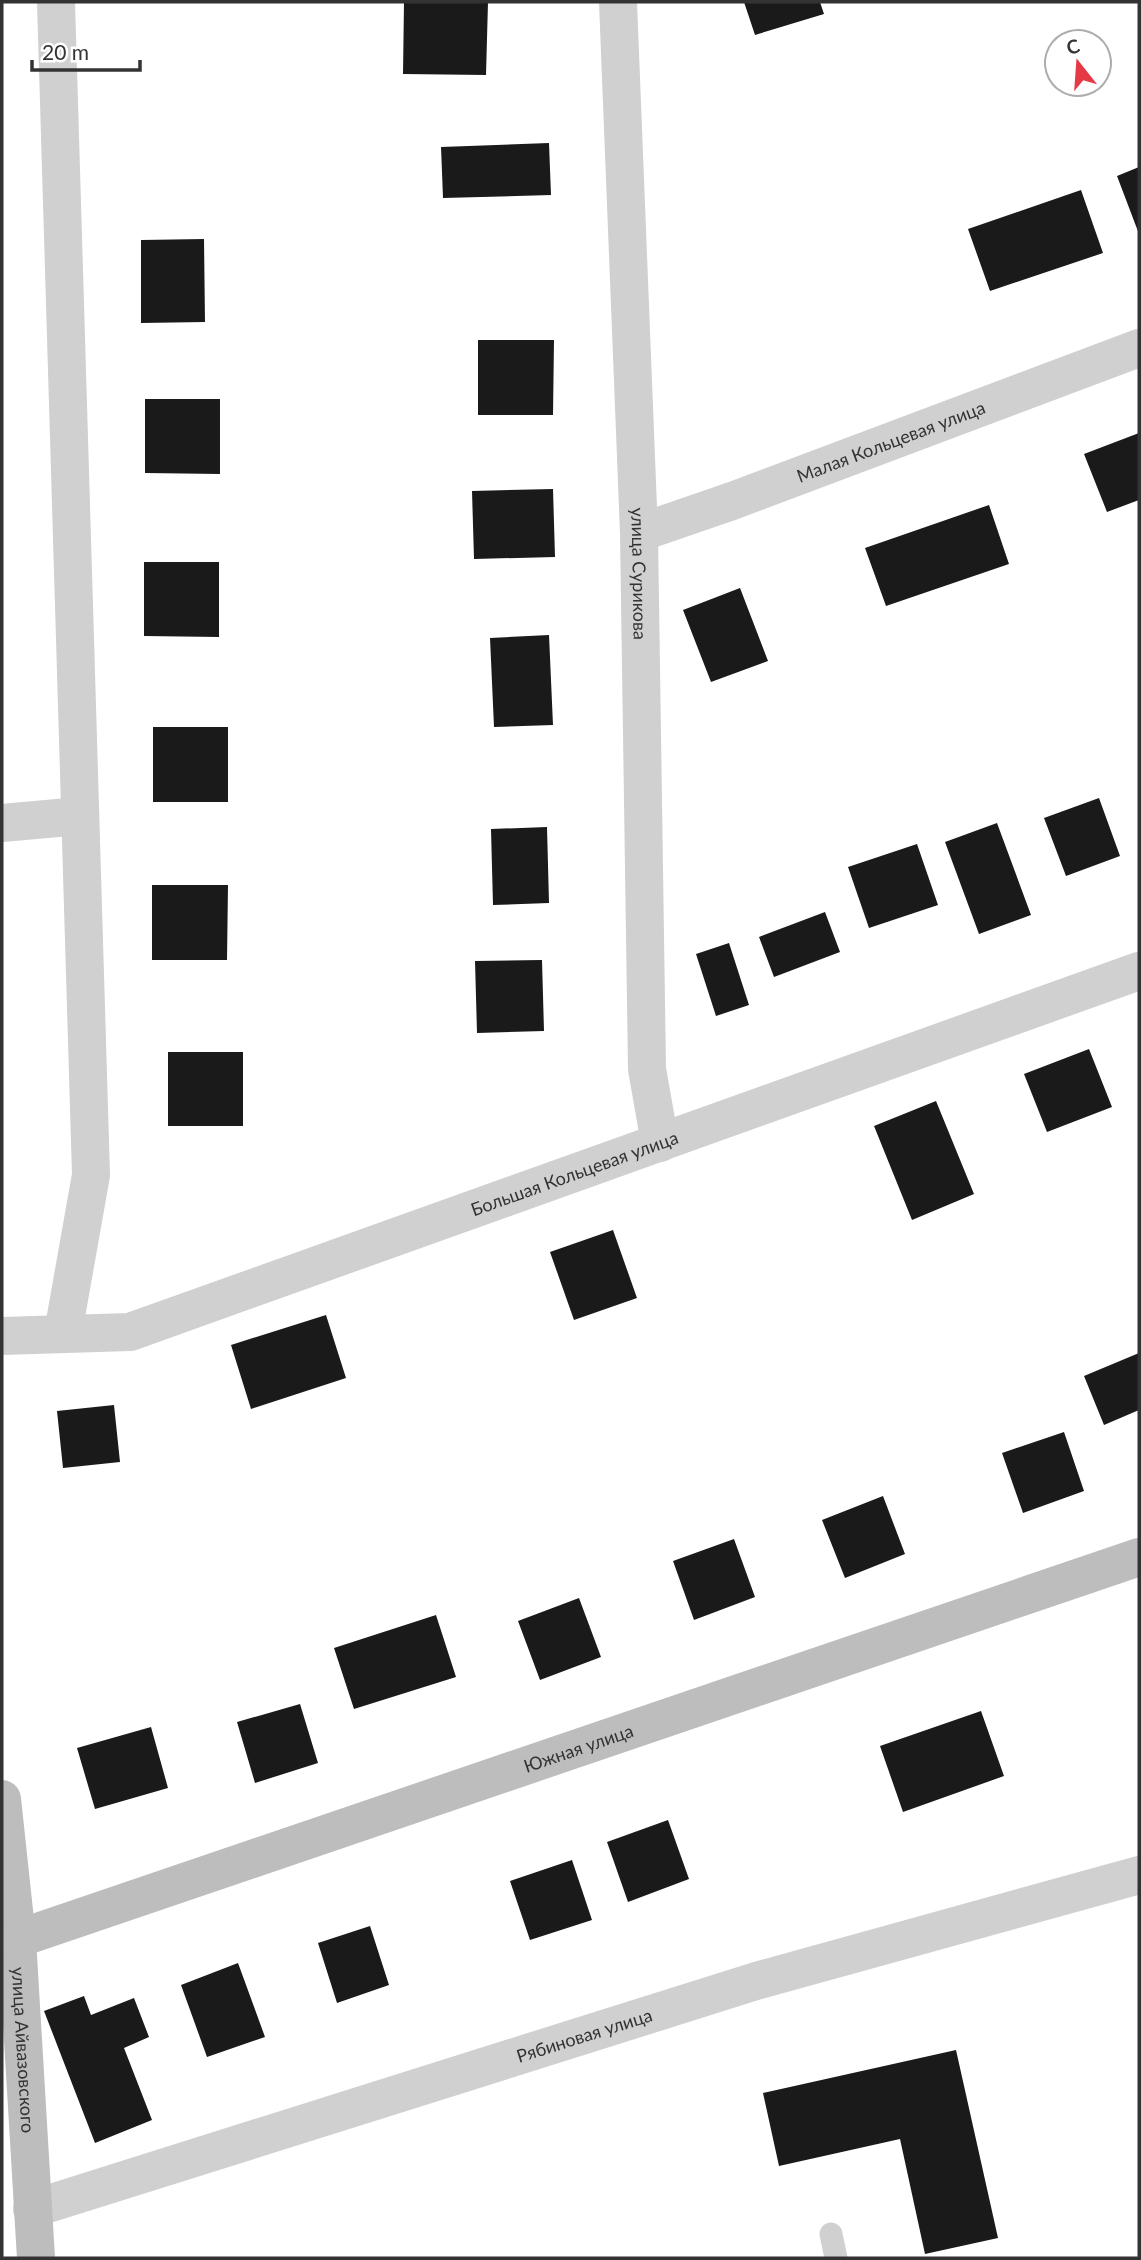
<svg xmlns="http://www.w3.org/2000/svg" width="1141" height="2260" viewBox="0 0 1141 2260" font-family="Lato,sans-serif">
<rect width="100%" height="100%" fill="#fff"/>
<path fill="#1a1a1a" d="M 404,2 L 488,2 L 486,75 L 403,74 Z
M 744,2 L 820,2 L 824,14 L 755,35 Z
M 549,143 L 551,195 L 443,198 L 441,147 Z
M 1139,167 L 1139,234 L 1117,176 Z
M 1081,190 L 1103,253 L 990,291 L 968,229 Z
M 204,239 L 205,322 L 141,323 L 141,240 Z
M 478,340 L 554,340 L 553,415 L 478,415 Z
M 145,399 L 220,399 L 220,474 L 145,473 Z
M 1139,433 L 1139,500 L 1107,512 L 1084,454 Z
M 553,489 L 555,557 L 474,559 L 472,491 Z
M 989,505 L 1009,564 L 886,606 L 865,548 Z
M 144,562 L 219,562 L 219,637 L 144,636 Z
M 740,588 L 768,661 L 711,682 L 683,610 Z
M 549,635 L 553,725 L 494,727 L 490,638 Z
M 153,727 L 228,727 L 228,802 L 153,802 Z
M 1099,798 L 1120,856 L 1066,876 L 1044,818 Z
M 997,823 L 1031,915 L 979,934 L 945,842 Z
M 547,827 L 549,903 L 493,905 L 491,829 Z
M 917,844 L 938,905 L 869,928 L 848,867 Z
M 152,885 L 228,885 L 227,960 L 152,960 Z
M 825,912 L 840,952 L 774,977 L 759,937 Z
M 729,943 L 749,1005 L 716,1016 L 696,954 Z
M 542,960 L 544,1031 L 477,1033 L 475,961 Z
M 1089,1049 L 1112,1107 L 1047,1132 L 1024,1074 Z
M 168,1052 L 243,1052 L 243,1126 L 168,1126 Z
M 936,1101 L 974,1194 L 912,1220 L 874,1126 Z
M 613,1230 L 637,1298 L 574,1320 L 550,1252 Z
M 326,1315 L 346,1378 L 251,1409 L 231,1345 Z
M 1139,1353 L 1139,1410 L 1104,1425 L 1084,1376 Z
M 114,1405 L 120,1462 L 63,1468 L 57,1411 Z
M 1064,1432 L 1084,1491 L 1023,1513 L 1002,1453 Z
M 883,1496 L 905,1554 L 845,1578 L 822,1520 Z
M 734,1539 L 755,1597 L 694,1620 L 673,1561 Z
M 579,1598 L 601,1657 L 540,1680 L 518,1621 Z
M 436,1615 L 456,1677 L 354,1709 L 334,1648 Z
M 300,1704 L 318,1763 L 255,1783 L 237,1722 Z
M 981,1711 L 1004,1776 L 903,1812 L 880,1746 Z
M 151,1727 L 168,1788 L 95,1809 L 77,1748 Z
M 668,1820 L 689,1879 L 628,1902 L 607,1842 Z
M 572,1860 L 592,1920 L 530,1940 L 510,1881 Z
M 370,1926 L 389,1985 L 337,2003 L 318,1943 Z
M 238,1963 L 265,2037 L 207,2057 L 181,1985 Z
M 84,1996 L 91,2015 L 134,1998 L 149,2037 L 124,2048 L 152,2120 L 95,2143 L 44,2011 Z
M 956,2050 L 998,2238 L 925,2254 L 900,2139 L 779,2166 L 763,2093 Z"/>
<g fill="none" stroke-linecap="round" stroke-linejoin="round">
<path stroke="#d0d0d0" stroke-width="23" d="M 831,2234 L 836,2258"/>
<g stroke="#d0d0d0" stroke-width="38">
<path d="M 56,2 L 91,1175 L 63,1333"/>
<path id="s1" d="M 618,2 L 639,533 L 647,1069 L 660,1143"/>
<path id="s2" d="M 639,533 L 732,501 L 1139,348"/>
<path d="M 2,823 L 80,816"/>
<path id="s3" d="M 2,1336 L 130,1332 L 1139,971"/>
<path id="s4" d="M 32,2209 L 756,1981 L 1139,1875"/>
</g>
<g stroke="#bdbdbd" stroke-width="38">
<path id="s5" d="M 2,1799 L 17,1939 L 36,2258"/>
<path id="s6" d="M 17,1939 L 1139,1557"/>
</g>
</g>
<g text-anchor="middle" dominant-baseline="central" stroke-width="7" stroke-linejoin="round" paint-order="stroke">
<g font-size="18" fill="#333" stroke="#fff">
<text stroke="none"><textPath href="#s2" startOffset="268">Малая Кольцевая улица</textPath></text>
<text stroke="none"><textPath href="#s1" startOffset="572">улица Сурикова</textPath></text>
<text stroke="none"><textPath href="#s3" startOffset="600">Большая Кольцевая улица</textPath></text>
<text stroke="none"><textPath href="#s6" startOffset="593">Южная улица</textPath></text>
<text stroke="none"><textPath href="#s4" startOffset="579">Рябиновая улица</textPath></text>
<text stroke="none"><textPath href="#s5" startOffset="252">улица Айвазовского</textPath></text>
</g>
</g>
<rect width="1141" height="2260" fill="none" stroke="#333333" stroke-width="7"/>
<g transform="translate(1078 63) rotate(343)"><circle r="33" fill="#ffffff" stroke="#adadad" stroke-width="2"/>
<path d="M0-5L12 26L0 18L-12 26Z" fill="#e63946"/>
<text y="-10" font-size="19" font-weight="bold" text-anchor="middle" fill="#333333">С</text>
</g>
<path d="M32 60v10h108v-10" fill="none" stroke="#333333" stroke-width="3.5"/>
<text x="42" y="60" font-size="21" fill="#333333" stroke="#ffffff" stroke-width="5" paint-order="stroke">20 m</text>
</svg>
